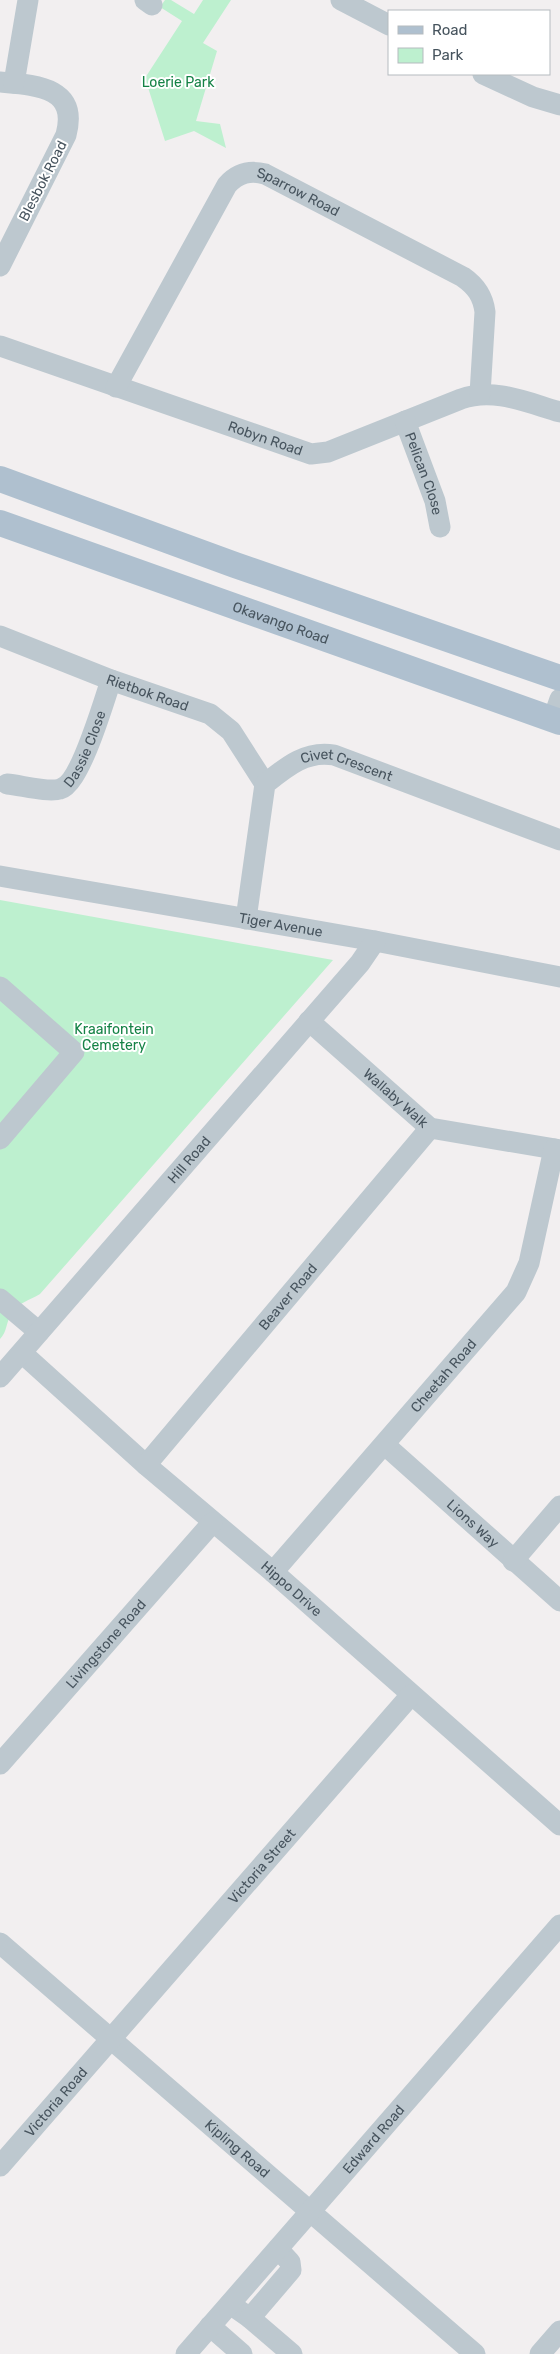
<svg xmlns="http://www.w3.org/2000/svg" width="560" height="2354" viewBox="0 0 560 2354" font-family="Rubik,sans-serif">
<rect width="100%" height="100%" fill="#f2eff0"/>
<path fill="#bdf0cf" d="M 165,0 L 171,0 L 194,14 L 203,0 L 231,0 L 203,43 L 217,51 L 196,121 L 220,124 L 226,148 L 194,131 L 165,141 L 145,78 L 182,21 L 160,7 Z
M 0,900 L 333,960 L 40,1294 C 30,1300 16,1304 11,1314 C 6,1323 7,1332 0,1339 Z"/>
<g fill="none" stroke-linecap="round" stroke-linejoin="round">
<g stroke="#bdc8cf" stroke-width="21">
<path d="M 145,0 L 152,5"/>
<path d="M 341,0 L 389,25"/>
<path d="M 483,74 L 533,97 L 560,105"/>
<path d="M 0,82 C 34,85 79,86 66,135 L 0,266"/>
<path d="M 14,83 L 28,0"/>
<path id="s1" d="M 0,346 L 311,454 L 328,452 L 461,399 C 494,387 528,403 560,412"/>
<path id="s2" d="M 116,387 L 227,185 C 238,173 250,170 265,174 L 463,277 C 476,286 483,296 485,312 L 480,394"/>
<path id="s3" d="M 405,421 L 435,501 L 440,527"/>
<path id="s4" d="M 0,636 L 111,680 L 210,714 L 231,731 L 265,784"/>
<path d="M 553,719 L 560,699"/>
<path id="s5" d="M 7,784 C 20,785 49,793 60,789 C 80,784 104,701 111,680"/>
<path id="s6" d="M 0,876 L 375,941 L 560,977"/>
<path id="s7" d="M 246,919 L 265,784 C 286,767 306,750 334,755 L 560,840"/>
<path d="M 0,987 L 74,1052 L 0,1139"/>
<path id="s8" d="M 309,1021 L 430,1128 L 560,1150"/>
<path d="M 0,1299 L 39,1332"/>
<path id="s9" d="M 22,1353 L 146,1465 L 273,1572 L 560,1825"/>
<path id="s10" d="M 0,1377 L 360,963 L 375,941"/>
<path id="s11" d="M 385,1445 L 560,1601"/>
<path id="s12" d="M 146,1465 L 430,1128"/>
<path d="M 513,1561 L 560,1506"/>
<path id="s13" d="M 273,1572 L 516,1292 L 529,1263 L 554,1149"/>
<path id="s14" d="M 0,1764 L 212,1523"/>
<path id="s15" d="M 0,1943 L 475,2354"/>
<path id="s16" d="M 0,2166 L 411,1695"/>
<path d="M 230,2304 L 250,2318 L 291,2270 L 290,2262 L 278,2249"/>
<path d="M 250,2318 L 292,2354"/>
<path d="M 210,2326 L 242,2354"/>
<path id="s17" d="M 186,2354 L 560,1925"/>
<path d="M 540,2354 L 560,2331"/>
</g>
<g stroke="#afc0cf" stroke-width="26">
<path d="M 0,479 L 235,565 L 560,678"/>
<path id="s18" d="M 0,523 L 560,722"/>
</g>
</g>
<g text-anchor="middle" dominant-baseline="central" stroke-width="4" stroke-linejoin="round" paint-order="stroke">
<g font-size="14" fill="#158246" stroke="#fff">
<text x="178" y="82">Loerie Park</text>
<text x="114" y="1029">Kraaifontein<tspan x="114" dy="16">Cemetery</tspan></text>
</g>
<g font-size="14" fill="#47545e" stroke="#fff">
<text transform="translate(43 181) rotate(-63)">Blesbok Road</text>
<text stroke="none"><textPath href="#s2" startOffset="310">Sparrow Road</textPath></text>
<text stroke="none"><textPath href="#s1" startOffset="281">Robyn Road</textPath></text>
<text stroke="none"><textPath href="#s3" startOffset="56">Pelican Close</textPath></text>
<text stroke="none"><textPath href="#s18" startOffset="298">Okavango Road</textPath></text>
<text stroke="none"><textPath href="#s4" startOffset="158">Rietbok Road</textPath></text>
<text stroke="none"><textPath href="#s5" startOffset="102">Dassie Close</textPath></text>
<text stroke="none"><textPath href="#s7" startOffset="228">Civet Crescent</textPath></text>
<text stroke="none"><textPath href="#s6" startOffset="285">Tiger Avenue</textPath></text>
<text stroke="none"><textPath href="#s8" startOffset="116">Wallaby Walk</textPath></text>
<text stroke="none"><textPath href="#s10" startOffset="288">Hill Road</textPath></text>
<text stroke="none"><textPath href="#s12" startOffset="220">Beaver Road</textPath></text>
<text stroke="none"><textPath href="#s13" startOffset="260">Cheetah Road</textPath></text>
<text stroke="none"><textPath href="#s11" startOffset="118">Lions Way</textPath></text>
<text stroke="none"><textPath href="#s9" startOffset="358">Hippo Drive</textPath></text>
<text stroke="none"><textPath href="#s14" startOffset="160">Livingstone Road</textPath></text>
<text stroke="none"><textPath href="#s16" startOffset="398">Victoria Street</textPath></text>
<text stroke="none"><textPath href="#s16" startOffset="85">Victoria Road</textPath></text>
<text stroke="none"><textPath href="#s17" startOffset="285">Edward Road</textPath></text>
<text stroke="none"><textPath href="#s15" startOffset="314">Kipling Road</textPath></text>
</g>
</g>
<rect x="388" y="10" width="162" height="65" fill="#ffffff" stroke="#b5bbbf"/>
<rect x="398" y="26" width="25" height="8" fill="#afc0cf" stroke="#b5bbbf"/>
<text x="432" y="35" font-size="15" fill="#47545e">Road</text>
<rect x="398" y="48" width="25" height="15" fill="#bdf0cf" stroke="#b5bbbf"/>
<text x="432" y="60" font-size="15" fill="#47545e">Park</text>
</svg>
